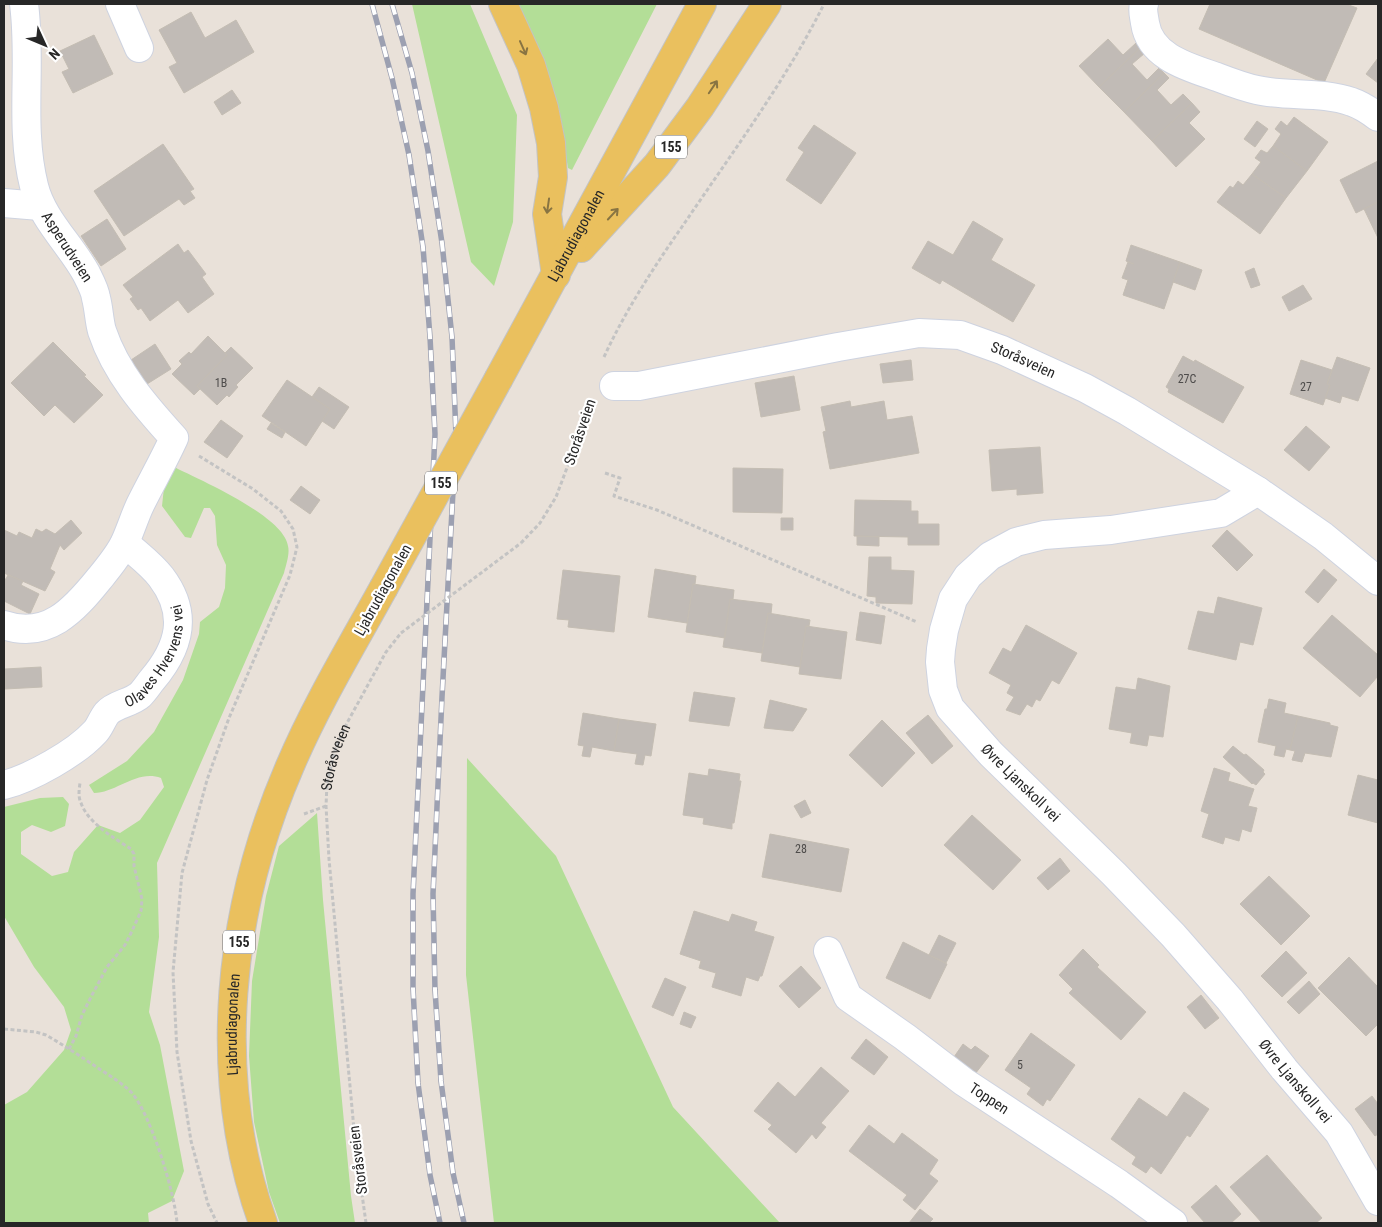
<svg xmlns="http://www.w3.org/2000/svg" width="1382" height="1227" viewBox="0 0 1382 1227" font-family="'Roboto Condensed',sans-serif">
<rect width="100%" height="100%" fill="#e9e1d9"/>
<path fill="#b3de97" d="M 412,4 L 470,4 L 517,115 L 513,222 L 494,286 L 471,262 Z
M 517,4 L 657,4 L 572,170 L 568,168 L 559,114 L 547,71 Z
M 172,466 C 198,479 284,516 288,546 C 290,554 286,565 284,573 L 157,863 L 159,937 L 149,1012 L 160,1045 L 184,1171 L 172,1201 L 148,1213 L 149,1223 L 4,1223 L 4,1105 L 27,1092 L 64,1050 L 71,1030 L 64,1007 L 34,967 L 4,916 L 4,807 L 40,798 L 63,797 L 69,804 L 65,826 L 51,832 L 32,825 L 21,832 L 21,854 L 52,876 L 68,872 L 74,852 L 98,825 L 120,833 L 140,820 L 164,787 L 161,778 C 137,769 116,793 94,793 L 89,785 L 127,761 L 154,732 L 183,680 L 199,634 L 200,622 L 219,607 L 225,588 L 226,565 L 217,545 L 215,516 L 210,508 L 204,508 L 191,538 L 185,537 L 162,506 L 166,469 Z
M 467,758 L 556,856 L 673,1107 L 780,1223 L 494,1223 L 466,975 Z
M 317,813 L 323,900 L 351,1196 L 355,1223 L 280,1223 L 269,1192 L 254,1122 L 249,1056 L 252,981 L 266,896 L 279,846 Z"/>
<path fill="#c1bbb6" stroke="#c4bdb3" d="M 1210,4 L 1346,4 L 1357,8 L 1324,83 L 1199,29 Z
M 191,12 L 205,38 L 236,20 L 254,52 L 184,93 L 169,67 L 177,63 L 159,30 Z
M 94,35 L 113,74 L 73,93 L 62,72 L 69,69 L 60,51 Z
M 1108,39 L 1123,55 L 1136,43 L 1140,48 L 1099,87 L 1079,66 Z
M 1140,48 L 1145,53 L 1132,64 L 1147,80 L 1159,68 L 1164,73 L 1124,112 L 1099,87 Z
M 1378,58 L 1378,83 L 1366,74 Z
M 1164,73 L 1169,78 L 1157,90 L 1171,105 L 1183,94 L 1192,103 L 1152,141 L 1124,112 Z
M 232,90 L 241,103 L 222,115 L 214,102 Z
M 1192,103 L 1200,112 L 1189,123 L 1205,139 L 1176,167 L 1152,141 Z
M 1294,117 L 1328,142 L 1307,171 L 1273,146 L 1281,134 L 1275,129 L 1281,121 L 1287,126 Z
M 1257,121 L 1268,129 L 1255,147 L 1244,139 Z
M 814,125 L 856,153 L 821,204 L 786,180 L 804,152 L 798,148 Z
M 163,144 L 194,189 L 190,191 L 195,198 L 184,205 L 179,199 L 124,236 L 94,191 Z
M 1273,146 L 1307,171 L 1286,198 L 1252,174 L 1261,162 L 1255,158 L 1261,150 L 1267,153 Z
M 1378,161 L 1378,202 L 1356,213 L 1340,180 Z
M 1252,174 L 1286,198 L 1260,234 L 1217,202 L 1230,186 L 1233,188 L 1238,181 L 1243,185 Z
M 1378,202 L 1378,238 L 1364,209 Z
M 107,219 L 126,249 L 101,266 L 81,236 Z
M 973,221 L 1003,239 L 991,260 L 1035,285 L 1013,322 L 942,280 L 940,284 L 912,268 L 928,241 L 953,255 Z
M 178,244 L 184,253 L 188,250 L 206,274 L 202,277 L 214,294 L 188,313 L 178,300 L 150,321 L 141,308 L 138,310 L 130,299 L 133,297 L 123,285 Z
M 1131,245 L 1180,262 L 1164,309 L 1123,295 L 1128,280 L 1122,278 L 1128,262 L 1134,264 L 1126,261 Z
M 1180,262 L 1202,270 L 1195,290 L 1173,282 Z
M 1254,268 L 1260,285 L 1251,288 L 1245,272 Z
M 1303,285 L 1312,299 L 1289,311 L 1282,297 Z
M 208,336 L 227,355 L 197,386 L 200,389 L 194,395 L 172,374 L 182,364 L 179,361 L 189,352 L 191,354 Z
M 53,342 L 86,375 L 84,376 L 103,395 L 74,423 L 55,405 L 44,416 L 11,383 Z
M 155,344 L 171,369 L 147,384 L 131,360 Z
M 231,347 L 253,368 L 236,385 L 238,387 L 229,397 L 227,395 L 217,405 L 197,386 L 227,355 L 225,353 Z
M 1183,356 L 1194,362 L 1195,360 L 1244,387 L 1223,423 L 1168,392 L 1169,389 L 1166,387 Z
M 1337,357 L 1370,368 L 1358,401 L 1342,396 L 1340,403 L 1325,398 L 1330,385 L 1327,384 Z
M 911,360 L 913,380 L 883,383 L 880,364 Z
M 1301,360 L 1332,370 L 1327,384 L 1330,385 L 1323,405 L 1290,394 Z
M 794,376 L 800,410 L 761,417 L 755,383 Z
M 287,380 L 330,409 L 306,446 L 262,416 Z
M 319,387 L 349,407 L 334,429 L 322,421 L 330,409 L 312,397 Z
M 850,401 L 851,407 L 884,401 L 887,420 L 912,416 L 919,453 L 830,469 L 823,432 L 826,431 L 821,407 Z
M 221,420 L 243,436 L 227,458 L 204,442 Z
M 271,423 L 285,432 L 282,438 L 267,429 Z
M 1306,426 L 1330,447 L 1309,471 L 1284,450 Z
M 1040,447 L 1043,493 L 1017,495 L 1017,489 L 992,491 L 989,450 Z
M 733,468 L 783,469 L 782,513 L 733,512 Z
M 301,486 L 320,500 L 310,514 L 290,500 Z
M 855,500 L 911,501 L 911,511 L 918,511 L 918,524 L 939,524 L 939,545 L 908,545 L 908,537 L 854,536 Z
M 781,518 L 793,518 L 793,530 L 781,530 Z
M 71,520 L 82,533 L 64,550 L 60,545 L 50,569 L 55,572 L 45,591 L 4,573 L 4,530 L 17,536 L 19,532 L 32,538 L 36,529 L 42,532 L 46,529 L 55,534 Z
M 1227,530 L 1253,555 L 1237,571 L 1212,546 Z
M 857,536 L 879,537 L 879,546 L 857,545 Z
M 869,557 L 891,557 L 891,570 L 914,571 L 912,604 L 876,603 L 876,597 L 867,596 Z
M 655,569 L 696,576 L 695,584 L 693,584 L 687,623 L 648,617 Z
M 1324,569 L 1337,580 L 1318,603 L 1305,592 Z
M 563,570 L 620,576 L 614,632 L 568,627 L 569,620 L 557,619 Z
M 8,575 L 23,581 L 21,585 L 39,594 L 30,614 L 4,601 L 4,579 L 6,579 Z
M 693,584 L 734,590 L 733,599 L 730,599 L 725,638 L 686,632 Z
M 1218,597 L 1262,608 L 1253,645 L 1240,642 L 1236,660 L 1188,649 L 1198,611 L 1214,614 Z
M 730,599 L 772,604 L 771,614 L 768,613 L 762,653 L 723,647 Z
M 860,612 L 885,616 L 881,644 L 856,640 Z
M 768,613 L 810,620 L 809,626 L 806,626 L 800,667 L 761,661 Z
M 1332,615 L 1378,655 L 1378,676 L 1360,697 L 1303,648 Z
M 1026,625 L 1077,653 L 1059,684 L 1052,680 L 1040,701 L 1036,699 L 1032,707 L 1027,704 L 1020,715 L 1006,710 L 1014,697 L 1007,693 L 1011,685 L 989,673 L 1003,648 L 1011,652 Z
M 806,626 L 847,632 L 841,679 L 799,674 Z
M 41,667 L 42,687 L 5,689 L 5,669 Z
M 1138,678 L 1170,686 L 1163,737 L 1149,735 L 1147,746 L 1130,743 L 1132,733 L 1109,729 L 1116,687 L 1136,690 Z
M 694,692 L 735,698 L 729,726 L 689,721 Z
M 1269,699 L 1286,703 L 1284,713 L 1298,716 L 1290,750 L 1286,749 L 1284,757 L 1274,755 L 1276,746 L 1258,742 L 1265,709 L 1267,709 Z
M 770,700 L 807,709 L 793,731 L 764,728 Z
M 583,713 L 619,719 L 614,751 L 592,747 L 590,757 L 582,756 L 584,746 L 578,745 Z
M 928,715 L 953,746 L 932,764 L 906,733 Z
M 1298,716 L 1330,723 L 1330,725 L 1338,727 L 1331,757 L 1305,753 L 1302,762 L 1292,760 L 1295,751 L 1290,750 Z
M 619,719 L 656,724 L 651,756 L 645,755 L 643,765 L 635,764 L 637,754 L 614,751 Z
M 882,720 L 915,753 L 882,787 L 849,755 Z
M 1233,746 L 1244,755 L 1246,754 L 1264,770 L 1263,772 L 1265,774 L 1256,785 L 1253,783 L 1252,784 L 1223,757 Z
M 1214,768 L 1230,773 L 1228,781 L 1254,789 L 1248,806 L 1257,808 L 1251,832 L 1242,829 L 1239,841 L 1225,837 L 1223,844 L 1202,837 L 1209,814 L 1201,811 Z
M 709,769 L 740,774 L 739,781 L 741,781 L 734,823 L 732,823 L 732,829 L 703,824 L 704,818 L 683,815 L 689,773 L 708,776 Z
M 1358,775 L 1378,780 L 1378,823 L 1348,815 Z
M 805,800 L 811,813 L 801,818 L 794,806 Z
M 972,815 L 1021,860 L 993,890 L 944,845 Z
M 770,834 L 849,849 L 841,892 L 762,877 Z
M 1060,858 L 1070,871 L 1048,890 L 1037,878 Z
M 1269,876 L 1310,916 L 1281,945 L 1240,904 Z
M 694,911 L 729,922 L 732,914 L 757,922 L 754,931 L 774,937 L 762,976 L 760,976 L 758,981 L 746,977 L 741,996 L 712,987 L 716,973 L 699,968 L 701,961 L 680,954 Z
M 939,935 L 956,943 L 946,963 L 929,955 Z
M 903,942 L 947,964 L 930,999 L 886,978 Z
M 1083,949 L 1099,965 L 1097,967 L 1146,1012 L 1121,1040 L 1069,993 L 1073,989 L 1059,975 Z
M 1286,951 L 1307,973 L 1282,997 L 1261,976 Z
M 1349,957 L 1378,987 L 1378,1024 L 1366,1036 L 1318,988 Z
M 801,966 L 821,988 L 799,1008 L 779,986 Z
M 665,978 L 686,987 L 673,1016 L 652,1007 Z
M 1309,981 L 1320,994 L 1299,1014 L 1287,1002 Z
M 1201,995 L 1219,1018 L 1205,1029 L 1187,1007 Z
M 684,1012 L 696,1017 L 691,1028 L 680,1024 Z
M 1031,1033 L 1075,1065 L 1050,1101 L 1047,1099 L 1043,1106 L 1027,1094 L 1031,1088 L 1005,1070 Z
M 866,1039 L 888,1057 L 874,1075 L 851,1058 Z
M 963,1044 L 971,1050 L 975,1046 L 989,1056 L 975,1074 L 954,1057 Z
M 821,1067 L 849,1091 L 821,1123 L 826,1127 L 816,1139 L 812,1134 L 796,1153 L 768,1129 L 772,1125 L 754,1111 L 778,1082 L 795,1097 Z
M 1184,1092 L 1209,1109 L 1190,1137 L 1187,1135 L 1161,1174 L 1151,1166 L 1146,1173 L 1132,1164 L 1136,1157 L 1111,1139 L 1139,1098 L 1167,1117 Z
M 1372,1096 L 1378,1104 L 1378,1134 L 1375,1136 L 1355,1109 Z
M 869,1125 L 894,1144 L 902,1133 L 938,1160 L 929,1174 L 938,1181 L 915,1210 L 903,1200 L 907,1195 L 849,1151 Z
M 1267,1155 L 1322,1218 L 1316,1223 L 1262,1223 L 1230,1187 Z
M 1216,1185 L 1241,1214 L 1231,1223 L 1205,1223 L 1191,1207 Z
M 920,1209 L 933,1219 L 929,1223 L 909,1223 Z"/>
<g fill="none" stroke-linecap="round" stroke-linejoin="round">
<defs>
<g id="minor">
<path d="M 120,4 L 139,48"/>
<path d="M 1144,4 C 1142,10 1144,16 1145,23 C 1150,57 1188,67 1217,77 C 1230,82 1243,87 1257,90 C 1287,97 1322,91 1352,102 C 1361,105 1370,111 1378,117"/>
<path d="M 4,203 L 40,206"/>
<path id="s2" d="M 614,386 L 639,386 L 838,347 L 919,333 L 960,335 L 1002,350 L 1085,388 L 1127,411 L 1258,491 L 1323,536 L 1378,581"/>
<path id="s3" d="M 1258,491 L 1221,513 L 1111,530 L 1044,535 L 1016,542 L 990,556 L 968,576 L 953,599 L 944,630 L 941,649 L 940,662 L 943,690 L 950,708 L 991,754 L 1114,874 L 1173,935 L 1230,1000 L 1284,1069 L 1339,1133 L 1378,1201"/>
<path d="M 4,625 C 47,640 74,610 99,579 C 108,568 119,555 125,542 C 131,529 135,515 141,503 C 152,481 164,460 174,438 C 145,406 116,373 102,331 C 99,321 99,309 96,298 C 95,290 90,281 86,273 C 70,244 42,219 34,186 C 19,126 32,64 24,4"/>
<path id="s4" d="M 4,785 C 31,778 76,753 95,732 C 100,727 102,719 107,713 C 115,704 131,703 140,695 C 145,690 148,685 152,680 C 180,647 189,614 161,577 C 151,564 137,554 125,543"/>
<path id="s5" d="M 828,951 L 848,997 L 905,1037 L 964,1082 L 1119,1184 L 1173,1223"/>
</g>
<g id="major">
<path d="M 503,4 L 531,65 L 544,108 L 551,143 L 553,177 L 547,214 L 556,275"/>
<path d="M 581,248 L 657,165 L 700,107 L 767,4"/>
<path id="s6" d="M 499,378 L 702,4"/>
<path id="s7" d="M 263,1223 C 210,1075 228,909 290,766 C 316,705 351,647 383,589"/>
</g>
</defs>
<use href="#minor" stroke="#ced3e0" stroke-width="30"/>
<use href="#major" stroke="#c3c3c3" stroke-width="30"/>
<g stroke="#c3c3c3" stroke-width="3" stroke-dasharray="4 2.5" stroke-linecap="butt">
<path d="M 604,357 C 626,309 656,264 686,221 C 734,150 786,80 824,4"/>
<path d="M 199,456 L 253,489 L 281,511 L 293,529 L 297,547 L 290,575 L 229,718 L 207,780 L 182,873 L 173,972 L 177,1052 L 191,1141 L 208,1204 L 217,1223"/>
<path d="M 605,473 L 620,478 L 614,496 L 657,510 L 917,622"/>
<path d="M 521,543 L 540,523 L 556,497 L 591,404"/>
<path d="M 304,814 L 326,806"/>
<path d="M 4,1029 L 36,1032 L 46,1035 C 65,1046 83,1058 101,1070 C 112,1077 123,1084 132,1093 C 151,1115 175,1194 177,1223"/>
<path d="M 69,1049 L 76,1036 L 82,1015 L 92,995 L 107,967 L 125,945 L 132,931 L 141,911 L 142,899 L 134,866 L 134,854 L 131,849 C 114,838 88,823 81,803 C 78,797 79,790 80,783"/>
<path id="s1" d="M 366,1223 L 356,1151 L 329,859 L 326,806 L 327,783 L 335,750 L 347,723 L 386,652 L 401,633"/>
</g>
<use href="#minor" stroke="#fff" stroke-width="28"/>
<use href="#major" stroke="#eac05e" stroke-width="28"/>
<defs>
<path id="rail" d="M 372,4 L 392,78 L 409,155 L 423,247 L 430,337 L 435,434 L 413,894 L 413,988 L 418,1083 L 430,1175 L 440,1223
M 392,4 L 412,73 L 428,151 L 442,243 L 452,337 L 456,435 L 442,697 L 433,894 L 435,990 L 441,1081 L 453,1173 L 464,1223"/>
</defs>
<use href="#rail" stroke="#9ca0b1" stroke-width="5.5"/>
<use href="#rail" stroke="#fff" stroke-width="4" stroke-dasharray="11" stroke-linecap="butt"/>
<defs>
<path id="major-bridge" d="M 383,589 L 499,378"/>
</defs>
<use href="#major-bridge" stroke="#c3c3c3" stroke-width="30" stroke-linecap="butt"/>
<path stroke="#c3c3c3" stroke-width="3" stroke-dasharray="4 2.5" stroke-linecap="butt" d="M 401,633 L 521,543"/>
<use href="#major-bridge" stroke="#eac05e" stroke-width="28"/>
</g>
<defs><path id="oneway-shaft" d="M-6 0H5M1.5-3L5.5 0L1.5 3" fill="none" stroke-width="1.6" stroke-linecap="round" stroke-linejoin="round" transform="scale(1.25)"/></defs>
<g stroke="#887442">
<use href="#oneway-shaft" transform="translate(523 48) rotate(66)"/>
<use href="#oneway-shaft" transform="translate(713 87) rotate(-56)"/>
<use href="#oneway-shaft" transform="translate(548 206) rotate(98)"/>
<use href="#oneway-shaft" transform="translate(613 214) rotate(-47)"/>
</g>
<g text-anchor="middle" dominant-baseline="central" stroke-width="4.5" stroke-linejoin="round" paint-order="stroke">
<g font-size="12" fill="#4e4c4b">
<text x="1187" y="379">27C</text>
<text x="221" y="383">1B</text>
<text x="1306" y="387">27</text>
<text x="801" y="849">28</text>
<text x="1020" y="1065">5</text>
</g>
<g fill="#fff" stroke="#686868" stroke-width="1">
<rect x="655" y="135.5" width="32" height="23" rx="4"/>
<rect x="425" y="471.5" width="32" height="23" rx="4"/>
<rect x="223" y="930.5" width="32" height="23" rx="4"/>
</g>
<g font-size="14" font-weight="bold" fill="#272727">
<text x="671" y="147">155</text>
<text x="441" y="483">155</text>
<text x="239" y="942">155</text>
</g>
<g font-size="15" fill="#272727" stroke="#fff">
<text stroke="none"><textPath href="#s6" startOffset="162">Ljabrudiagonalen</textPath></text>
<text transform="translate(67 247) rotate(57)">Asperudveien</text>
<text stroke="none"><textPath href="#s2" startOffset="419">Storåsveien</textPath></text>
<text transform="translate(580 432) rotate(-71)">Storåsveien</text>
<text transform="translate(383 590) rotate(-61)">Ljabrudiagonalen</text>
<text stroke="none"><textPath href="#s4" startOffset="209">Olaves Hvervens vei</textPath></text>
<text stroke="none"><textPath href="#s1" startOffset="469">Storåsveien</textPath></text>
<text stroke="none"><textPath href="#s3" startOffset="552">Øvre Ljanskoll vei</textPath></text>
<text stroke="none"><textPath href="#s7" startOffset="202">Ljabrudiagonalen</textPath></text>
<text stroke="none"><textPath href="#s3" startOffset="958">Øvre Ljanskoll vei</textPath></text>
<text stroke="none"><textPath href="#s5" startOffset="224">Toppen</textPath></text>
<text transform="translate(358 1160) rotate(-97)">Storåsveien</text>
</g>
</g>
<rect width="1382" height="1227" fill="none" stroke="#272727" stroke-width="10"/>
<g transform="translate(45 45) rotate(134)" stroke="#ffffff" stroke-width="4" paint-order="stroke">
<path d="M0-4L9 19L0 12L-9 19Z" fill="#272727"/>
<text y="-8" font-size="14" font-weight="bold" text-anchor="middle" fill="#272727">N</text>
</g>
</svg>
